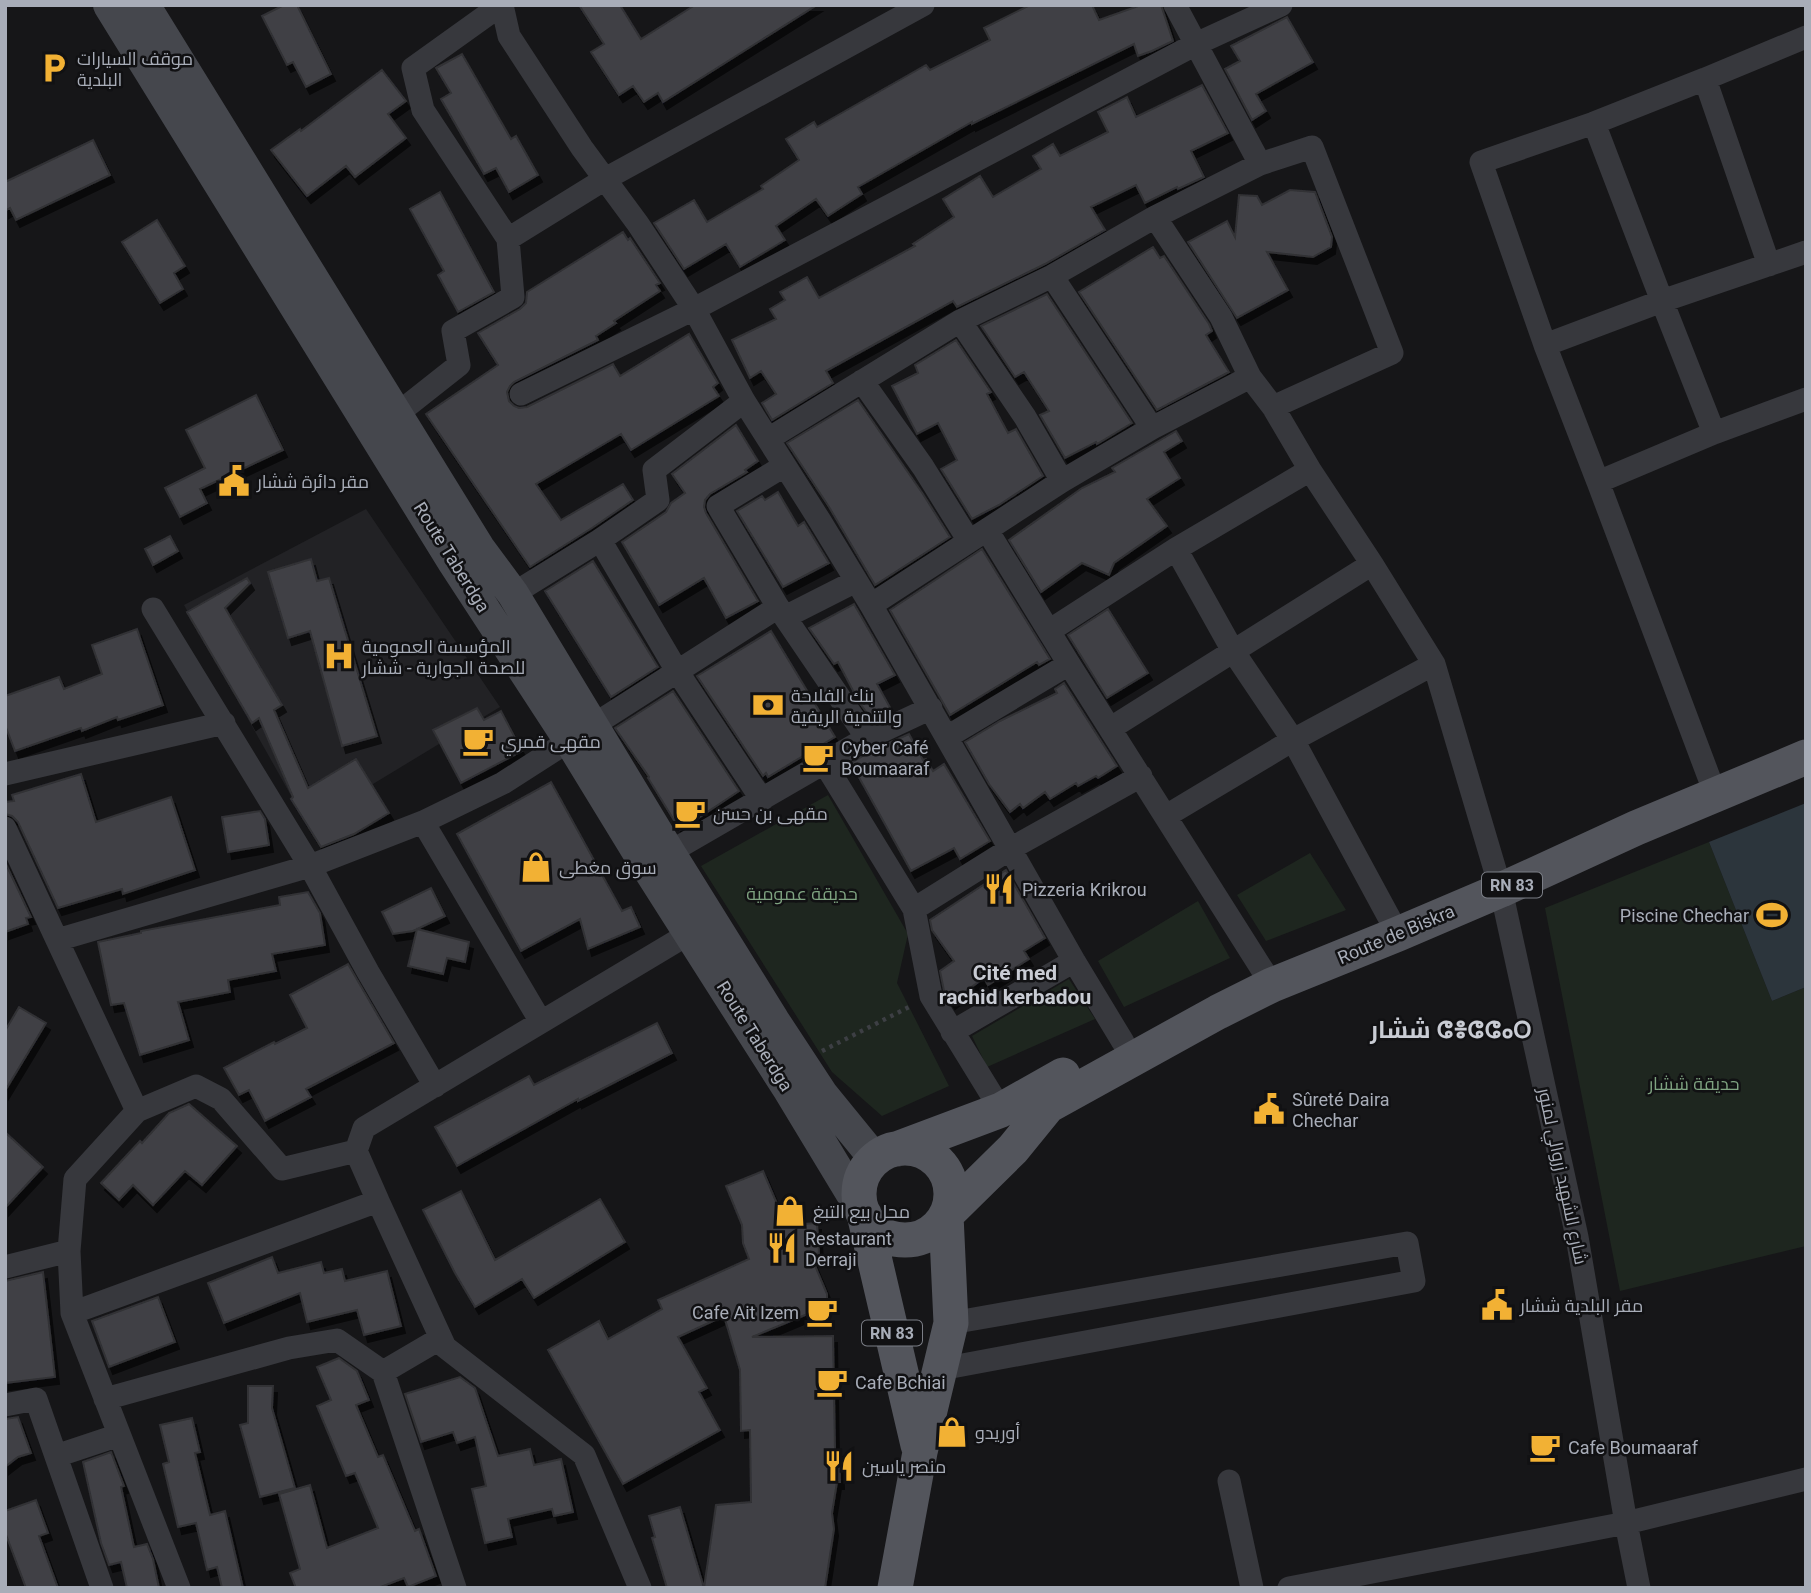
<svg xmlns="http://www.w3.org/2000/svg" width="1811" height="1593" viewBox="0 0 1811 1593" font-family="Roboto,Cairo,'Noto Sans Tifinagh',sans-serif">
<defs>
<filter id="shadow"><feDropShadow dx="4" dy="7" stdDeviation="0" flood-color="#0009"/></filter>
</defs>
<rect width="100%" height="100%" fill="#161618"/>
<path fill="#222225" d="M 366,509 L 500,707 L 307,824 L 184,605 Z"/>
<path fill="#1e261f" d="M 828,795 L 908,934 L 897,983 L 949,1086 L 882,1116 L 832,1072 L 701,866 Z
M 1709,842 L 1772,1001 L 1806,987 L 1806,1246 L 1620,1291 L 1545,908 Z
M 1310,853 L 1346,910 L 1266,941 L 1237,895 Z
M 1198,901 L 1230,958 L 1124,1007 L 1098,961 Z
M 1069,979 L 1095,1019 L 987,1067 L 972,1036 Z"/>
<path fill="#2c353c" d="M 1806,803 L 1806,987 L 1772,1001 L 1709,842 Z"/>
<path fill="#404145" stroke="#303034" stroke-width="2" filter="url(#shadow)" d="M 284,5 L 297,5 L 331,74 L 306,87 L 293,62 L 287,65 L 262,16 Z
M 579,5 L 620,5 L 641,39 L 695,5 L 817,5 L 663,102 L 658,93 L 644,102 L 633,86 L 619,95 L 591,52 L 604,44 Z
M 1030,5 L 1092,5 L 1099,20 L 1141,5 L 1161,5 L 1173,41 L 1152,51 L 1138,56 L 1134,44 L 972,124 L 972,122 L 858,187 L 862,194 L 828,216 L 816,199 L 776,226 L 785,240 L 740,267 L 726,244 L 684,269 L 654,223 L 694,200 L 707,222 L 763,189 L 761,186 L 799,160 L 786,139 L 814,122 L 817,127 L 926,65 L 930,70 L 990,40 L 984,28 Z
M 1287,17 L 1313,62 L 1256,94 L 1266,111 L 1252,120 L 1225,69 L 1240,61 L 1231,46 Z
M 462,54 L 511,139 L 516,136 L 538,175 L 509,192 L 496,168 L 484,174 L 441,99 L 451,93 L 436,68 Z
M 382,70 L 406,101 L 388,114 L 406,138 L 355,177 L 346,166 L 307,196 L 271,150 L 300,129 L 301,131 Z
M 1202,85 L 1228,133 L 1191,151 L 1204,177 L 1178,189 L 1177,187 L 1145,203 L 1136,185 L 1091,207 L 1105,230 L 1045,264 L 957,307 L 953,301 L 826,371 L 833,383 L 772,420 L 762,403 L 776,394 L 761,371 L 750,378 L 732,340 L 776,319 L 770,309 L 785,300 L 780,292 L 807,277 L 819,298 L 915,246 L 913,244 L 954,217 L 943,199 L 980,176 L 993,197 L 1041,169 L 1033,156 L 1053,144 L 1060,156 L 1108,132 L 1098,112 L 1127,97 L 1136,117 Z
M 93,140 L 110,175 L 16,220 L 10,208 L 5,211 L 5,182 Z
M 1290,190 L 1315,192 L 1332,237 L 1331,247 L 1313,257 L 1267,252 L 1288,290 L 1237,318 L 1188,242 L 1227,221 L 1235,237 L 1239,195 L 1257,196 L 1262,205 Z
M 440,192 L 494,292 L 458,312 L 438,275 L 444,271 L 410,209 Z
M 157,220 L 185,266 L 174,273 L 183,289 L 160,303 L 122,242 Z
M 623,232 L 628,240 L 630,238 L 660,283 L 656,285 L 660,291 L 614,321 L 616,323 L 596,336 L 598,340 L 514,382 L 510,386 L 507,392 L 509,401 L 514,406 L 519,408 L 527,407 L 613,364 L 620,376 L 689,334 L 718,383 L 713,387 L 719,396 L 631,450 L 621,434 L 536,484 L 561,520 L 623,484 L 633,500 L 592,528 L 530,567 L 426,414 L 498,365 L 478,333 L 520,309 L 526,303 L 527,292 Z
M 1153,247 L 1160,258 L 1164,256 L 1209,324 L 1212,331 L 1206,335 L 1229,372 L 1157,410 L 1079,292 Z
M 1047,294 L 1132,423 L 1097,444 L 1096,442 L 1065,458 L 1040,415 L 1049,411 L 1024,372 L 1015,377 L 981,326 Z
M 956,340 L 991,392 L 987,394 L 1008,433 L 1016,429 L 1043,476 L 999,505 L 972,519 L 941,469 L 957,460 L 938,423 L 917,434 L 892,386 L 918,373 L 915,365 Z
M 256,395 L 283,450 L 200,489 L 207,503 L 180,517 L 165,488 L 205,468 L 186,430 Z
M 858,400 L 923,494 L 950,537 L 875,585 L 829,507 L 787,443 Z
M 736,425 L 758,461 L 745,470 L 747,472 L 710,494 L 705,500 L 704,507 L 706,513 L 758,601 L 726,618 L 704,578 L 659,605 L 622,542 L 666,512 L 671,503 L 685,493 L 672,474 Z
M 1176,431 L 1182,441 L 1164,452 L 1180,478 L 1147,499 L 1167,526 L 1114,563 L 1109,575 L 1082,563 L 1041,592 L 1009,540 L 1082,488 L 1115,472 L 1112,468 Z
M 778,492 L 798,526 L 804,522 L 829,563 L 783,587 L 737,511 L 762,496 L 765,500 Z
M 170,536 L 178,551 L 153,565 L 145,549 Z
M 982,549 L 1050,659 L 1039,665 L 1037,662 L 950,715 L 890,610 Z
M 311,559 L 317,581 L 329,578 L 377,736 L 342,746 L 310,631 L 288,638 L 268,572 Z
M 593,561 L 658,667 L 611,697 L 545,591 Z
M 247,578 L 250,583 L 225,608 L 282,705 L 274,710 L 308,788 L 356,759 L 389,813 L 354,834 L 321,847 L 291,799 L 293,797 L 259,718 L 252,723 L 187,612 Z
M 854,604 L 895,675 L 877,684 L 892,711 L 872,720 L 859,702 L 838,662 L 834,664 L 809,628 Z
M 1108,609 L 1148,673 L 1107,698 L 1068,635 Z
M 137,629 L 163,705 L 118,720 L 117,717 L 82,731 L 81,728 L 15,751 L 5,725 L 5,696 L 59,677 L 64,689 L 102,674 L 92,645 Z
M 771,631 L 835,737 L 768,777 L 766,773 L 763,776 L 697,676 Z
M 1064,683 L 1117,766 L 1098,778 L 1096,776 L 1078,786 L 1076,783 L 1050,799 L 1045,792 L 1023,808 L 1020,804 L 1010,812 L 989,784 L 965,742 L 1000,721 L 1057,693 L 1055,689 Z
M 673,691 L 739,791 L 680,830 L 648,778 L 649,777 L 615,728 Z
M 477,708 L 484,720 L 501,711 L 522,751 L 461,783 L 433,730 Z
M 909,734 L 923,760 L 926,759 L 933,771 L 944,764 L 990,841 L 960,859 L 954,848 L 911,871 L 851,763 L 873,750 Z
M 81,774 L 96,822 L 171,797 L 195,870 L 123,894 L 122,889 L 58,908 L 18,822 L 12,816 L 5,814 L 5,802 L 14,801 L 12,795 Z
M 551,782 L 622,911 L 631,907 L 640,927 L 588,949 L 580,919 L 521,951 L 457,834 Z
M 260,811 L 265,819 L 269,845 L 228,852 L 222,817 Z
M 5,862 L 31,917 L 26,918 L 28,924 L 5,932 Z
M 1006,870 L 1045,938 L 1024,951 L 1029,959 L 988,985 L 984,978 L 951,1002 L 944,991 L 940,971 L 954,961 L 932,930 L 930,920 Z
M 431,888 L 445,916 L 413,931 L 393,934 L 382,912 Z
M 308,892 L 320,913 L 325,945 L 272,954 L 276,971 L 228,980 L 230,992 L 178,1002 L 189,1040 L 140,1055 L 124,1003 L 111,1005 L 98,942 L 141,933 L 141,931 L 280,905 L 279,897 Z
M 417,929 L 469,942 L 465,962 L 447,958 L 443,974 L 408,966 Z
M 348,964 L 394,1043 L 306,1089 L 311,1097 L 265,1121 L 249,1090 L 239,1095 L 224,1068 L 274,1042 L 275,1044 L 307,1028 L 290,995 Z
M 19,1007 L 46,1023 L 5,1091 L 5,1031 Z
M 657,1023 L 672,1053 L 578,1101 L 578,1099 L 457,1166 L 435,1127 L 529,1076 L 534,1085 Z
M 189,1104 L 237,1146 L 202,1185 L 185,1171 L 153,1205 L 133,1185 L 119,1200 L 101,1183 L 140,1141 L 142,1143 L 169,1113 Z
M 5,1132 L 43,1167 L 5,1208 Z
M 763,1171 L 786,1225 L 817,1223 L 819,1253 L 811,1256 L 827,1294 L 827,1306 L 752,1337 L 833,1336 L 835,1450 L 839,1450 L 840,1482 L 837,1482 L 832,1513 L 834,1529 L 825,1588 L 704,1588 L 716,1505 L 751,1502 L 750,1430 L 741,1431 L 740,1370 L 724,1316 L 678,1337 L 707,1388 L 699,1392 L 720,1430 L 623,1484 L 548,1350 L 599,1321 L 608,1339 L 662,1309 L 658,1300 L 749,1259 L 743,1243 L 742,1225 L 726,1186 Z
M 461,1191 L 495,1260 L 600,1199 L 625,1242 L 534,1298 L 522,1279 L 475,1307 L 455,1273 L 423,1210 Z
M 272,1257 L 278,1273 L 321,1262 L 324,1273 L 342,1269 L 345,1281 L 387,1271 L 401,1326 L 364,1335 L 357,1310 L 307,1322 L 300,1293 L 224,1323 L 208,1283 Z
M 43,1272 L 55,1377 L 5,1383 L 5,1281 Z
M 158,1297 L 175,1342 L 109,1367 L 92,1321 Z
M 339,1358 L 357,1371 L 369,1400 L 356,1405 L 378,1457 L 383,1455 L 415,1531 L 419,1529 L 436,1576 L 408,1587 L 404,1578 L 378,1588 L 296,1588 L 290,1573 L 300,1569 L 279,1494 L 310,1485 L 327,1548 L 378,1528 L 355,1473 L 346,1476 L 317,1406 L 331,1400 L 317,1367 Z
M 460,1377 L 475,1388 L 498,1456 L 530,1449 L 534,1465 L 561,1459 L 573,1512 L 554,1516 L 552,1509 L 508,1519 L 512,1537 L 485,1543 L 472,1489 L 486,1486 L 475,1437 L 457,1443 L 453,1432 L 421,1442 L 405,1394 Z
M 248,1386 L 273,1386 L 272,1408 L 295,1488 L 260,1497 L 240,1425 L 248,1423 Z
M 18,1417 L 31,1453 L 18,1457 L 5,1467 L 5,1419 Z
M 192,1418 L 200,1452 L 195,1453 L 210,1515 L 225,1511 L 243,1588 L 222,1588 L 217,1567 L 207,1570 L 196,1523 L 178,1527 L 163,1464 L 169,1462 L 160,1425 Z
M 111,1452 L 124,1486 L 121,1487 L 134,1547 L 147,1544 L 153,1559 L 159,1588 L 127,1588 L 121,1562 L 109,1565 L 101,1543 L 83,1462 Z
M 36,1500 L 48,1533 L 39,1536 L 58,1588 L 26,1588 L 5,1532 L 5,1511 Z
M 680,1507 L 704,1588 L 667,1588 L 652,1538 L 655,1537 L 649,1516 Z"/>
<g fill="none" stroke-linecap="round" stroke-linejoin="round">
<path stroke="#3d3f44" stroke-width="4.5" stroke-dasharray="3.5 5" stroke-linecap="butt" d="M 822,1051 L 911,1006"/>
<path stroke="#37383d" stroke-width="23" d="M 501,5 L 413,68 L 423,110 L 508,239 L 605,179 L 923,5
M 502,5 L 509,36 L 582,148 L 638,224 L 694,309 L 744,401 L 820,521 L 871,605 L 1074,961 L 1123,1042
M 1175,5 L 1260,164
M 1705,79 L 1806,37
M 1594,123 L 1705,79 L 1769,265
M 1155,217 L 1221,317 L 1250,377 L 1273,407 L 1310,470 L 1372,564 L 1434,664 L 1501,890 L 1577,1237 L 1626,1523 L 1639,1588
M 1806,252 L 1662,301 L 1714,433 L 1806,399
M 1052,276 L 1152,428
M 960,321 L 1025,417 L 1062,481
M 1545,345 L 1481,162 L 1594,123 L 1662,301 L 1545,345 L 1598,482
M 862,381 L 923,467 L 969,541
M 521,394 L 694,309 L 1196,44 L 1281,5
M 384,421 L 397,414 L 459,365 L 453,331 L 513,297 L 508,239
M 1714,433 L 1598,482 L 1716,796
M 768,439 L 960,321 L 1052,276 L 1155,217 L 1260,164 L 1312,147 L 1392,353 L 1273,407
M 784,466 L 718,506 L 778,607 L 867,738
M 987,530 L 1069,664 L 1272,985
M 600,540 L 677,671 L 762,800
M 1176,549 L 1233,651 L 1293,740 L 1398,934
M 513,594 L 600,540 L 658,500 L 654,470 L 744,401
M 871,605 L 1062,481 L 1152,428 L 1250,377
M 153,609 L 310,866 L 423,822 L 503,783 L 778,607
M 785,617 L 856,581
M 1049,631 L 1176,549 L 1310,470
M 1111,728 L 1372,564
M 947,737 L 1069,664
M 825,764 L 914,909 L 931,996 L 1001,1110
M 5,774 L 224,723
M 1166,816 L 1293,740 L 1434,664
M 423,822 L 541,1022
M 5,828 L 57,940 L 310,866 L 368,972 L 435,1086
M 658,859 L 867,738 L 931,708
M 914,909 L 1010,849 L 1141,776
M 57,940 L 137,1111 L 75,1179 L 69,1251 L 72,1313 L 179,1588
M 952,1032 L 1074,961
M 137,1111 L 196,1086 L 221,1099 L 282,1169 L 356,1151
M 378,1201 L 356,1151 L 364,1128 L 690,933
M 5,1267 L 69,1251
M 72,1313 L 378,1201 L 445,1347 L 584,1455 L 640,1588
M 441,1338 L 383,1372 L 455,1588
M 941,1369 L 1414,1281 L 1407,1243 L 951,1323
M 105,1399 L 289,1348 L 337,1340 L 383,1372
M 5,1405 L 36,1399 L 102,1588
M 56,1456 L 119,1435
M 1229,1481 L 1252,1588
M 1289,1588 L 1626,1523 L 1806,1479"/>
<path stroke="#45474d" stroke-width="32" d="M 109,5 L 454,563 L 570,741 L 647,867 L 789,1090 L 864,1214
M 144,5 L 479,548 L 513,594 L 669,852 L 774,1021 L 822,1094 L 875,1159"/>
<path stroke="#53555c" stroke-width="35" d="M859 1194a46 46 0 1 1 92 0a46 46 0 1 1-92 0Z
M 897,1149 L 1001,1110 L 1063,1075
M 864,1214 L 918,1445
M 895,1588 L 920,1452 L 951,1323 L 946,1215 L 1013,1149 L 1048,1106 L 1218,1012 L 1272,985 L 1398,934 L 1501,890 L 1636,828 L 1806,757"/>
</g>
<defs>
<symbol id="parking-bare" viewBox="-9 -9 18 18"><path d="M-3.5-5.5H1a3.5 3.5 0 0 1 0 7H-1V5.5H-3.5ZM-1-3.4V-.6H.8a1.4 1.4 0 0 0 0-2.8Z" fill="#f2b134" stroke="#111113" stroke-width="2.5" paint-order="stroke"/></symbol>
<symbol id="civic-bare" viewBox="-9 -9 18 18"><path d="M-.6-6.5H3V-4.5H.6V-3L4-1V1h2V6H-6V1h2V-1L-.6-3ZM-1.2 2.5V6h2.4V2.5Z" fill="#f2b134" stroke="#111113" stroke-width="2.5" paint-order="stroke"/></symbol>
<symbol id="hospital-bare" viewBox="-9 -9 18 18"><path d="M-5-5h3v3.5h4V-5h3V5h-3V1.5h-4V5h-3Z" fill="#f2b134" stroke="#111113" stroke-width="2.5" paint-order="stroke"/></symbol>
<symbol id="bank-bare" viewBox="-9 -9 18 18"><path d="M-6-4H6V4H-6ZM0-2.3a2.3 2.3 0 1 0 0 4.6a2.3 2.3 0 1 0 0-4.6Z" fill="#f2b134" stroke="#111113" stroke-width="2.5" paint-order="stroke"/></symbol>
<symbol id="cafe-bare" viewBox="-9 -9 18 18"><path d="M-5.5-4.5H6V0H3Q3 3.5 0 3.5H-2.5Q-5.5 3.5-5.5 0ZM3-3.2v2h1.7v-2ZM-6 4.5H4V6H-6Z" fill="#f2b134" stroke="#111113" stroke-width="2.5" paint-order="stroke"/></symbol>
<symbol id="shop-bare" viewBox="-9 -9 18 18"><path d="M-5-2.5h2.3a2.7 3.5 0 0 1 5.4 0H5L5.5 6h-11ZM-1.5-2.5h3a1.5 2.3 0 0 0-3 0Z" fill="#f2b134" stroke="#111113" stroke-width="2.5" paint-order="stroke"/></symbol>
<symbol id="restaurant-bare" viewBox="-9 -9 18 18"><path d="M-5-6h1v4h1v-4h1v4h1v-4h1v5L-1.5 .5V6h-2V.5L-5-1ZM5-6V6H3V1.5H1.5Q1.5-4 5-6Z" fill="#f2b134" stroke="#111113" stroke-width="2.5" paint-order="stroke"/></symbol>
<symbol id="stadium-bare" viewBox="-9 -9 18 18"><path d="M0-5a6.5 5 0 1 0 0 10a6.5 5 0 1 0 0-10ZM-3.5-1.8h7v3.6h-7Z" fill="#f2b134" stroke="#111113" stroke-width="2.5" paint-order="stroke"/></symbol>
</defs>
<g fill-rule="evenodd">
<use href="#parking-bare" x="32" y="46" width="44" height="44"/>
<use href="#civic-bare" x="212" y="459" width="44" height="44"/>
<use href="#hospital-bare" x="317" y="634" width="44" height="44"/>
<use href="#bank-bare" x="746" y="683" width="44" height="44"/>
<use href="#cafe-bare" x="456" y="719" width="44" height="44"/>
<use href="#cafe-bare" x="796" y="735" width="44" height="44"/>
<use href="#cafe-bare" x="668" y="791" width="44" height="44"/>
<use href="#shop-bare" x="514" y="845" width="44" height="44"/>
<use href="#restaurant-bare" x="977" y="867" width="44" height="44"/>
<use href="#stadium-bare" x="1750" y="893" width="44" height="44"/>
<use href="#civic-bare" x="1247" y="1087" width="44" height="44"/>
<use href="#shop-bare" x="768" y="1189" width="44" height="44"/>
<use href="#restaurant-bare" x="760" y="1226" width="44" height="44"/>
<use href="#civic-bare" x="1475" y="1283" width="44" height="44"/>
<use href="#cafe-bare" x="800" y="1290" width="44" height="44"/>
<use href="#cafe-bare" x="810" y="1360" width="44" height="44"/>
<use href="#shop-bare" x="930" y="1410" width="44" height="44"/>
<use href="#cafe-bare" x="1523" y="1425" width="44" height="44"/>
<use href="#restaurant-bare" x="817" y="1444" width="44" height="44"/>
</g>
<g text-anchor="middle" dominant-baseline="central" stroke-width="5" stroke-linejoin="round" paint-order="stroke">
<g fill="#111113" stroke="#7b7e86" stroke-width="2">
<rect x="1482" y="872.5" width="60" height="25" rx="5"/>
<rect x="862" y="1320.5" width="60" height="25" rx="5"/>
</g>
<g font-size="16" font-weight="bold" fill="#a8adb8">
<text x="1512" y="885">RN 83</text>
<text x="892" y="1333">RN 83</text>
</g>
<g font-size="18" fill="#a8adb8" stroke="#111113" text-anchor="start">
<text x="77" y="58">موقف السيارات<tspan x="77" dy="21">البلدية</tspan></text>
<text x="257" y="481">مقر دائرة ششار</text>
<text x="362" y="646">المؤسسة العمومية<tspan x="362" dy="21">للصحة الجوارية - ششار</tspan></text>
<text x="791" y="695">بنك الفلاحة<tspan x="791" dy="21">والتنمية الريفية</tspan></text>
<text x="501" y="741">مقهى قمري</text>
<text x="841" y="747">Cyber Café<tspan x="841" dy="21">Boumaaraf</tspan></text>
<text x="713" y="813">مقهى بن حسن</text>
<text x="559" y="867">سوق مغطى</text>
<text x="1022" y="889">Pizzeria Krikrou</text>
<text x="1749" y="915" text-anchor="end">Piscine Chechar</text>
<text x="1292" y="1099">Sûreté Daira<tspan x="1292" dy="21">Chechar</tspan></text>
<text x="813" y="1211">محل بيع التبغ</text>
<text x="805" y="1238">Restaurant<tspan x="805" dy="21">Derraji</tspan></text>
<text x="1520" y="1305">مقر البلدية ششار</text>
<text x="799" y="1312" text-anchor="end">Cafe Ait Izem</text>
<text x="855" y="1382">Cafe Bchiai</text>
<text x="975" y="1432">أوريدو</text>
<text x="1568" y="1447">Cafe Boumaaraf</text>
<text x="862" y="1466">منصر ياسين</text>
</g>
<g font-size="18" fill="#a8adb8" stroke="#111113">
<text transform="translate(452 557) rotate(58)">Route Taberdga</text>
<text transform="translate(1396 934) rotate(-23)">Route de Biskra</text>
<text transform="translate(755 1036) rotate(58)">Route Taberdga</text>
<text transform="translate(1563 1176) rotate(78)">شارع الشهيد زروالي لمنور</text>
</g>
<g font-size="18" fill="#7fa381" stroke="#111113">
<text x="802" y="893">حديقة عمومية</text>
<text x="1694" y="1083">حديقة ششار</text>
</g>
<g font-size="21" font-weight="bold" fill="#c9ccd4" stroke="#111113">
<text x="1015" y="973">Cité med<tspan x="1015" dy="24">rachid kerbadou</tspan></text>
</g>
<g font-size="24" font-weight="bold" fill="#c9ccd4" stroke="#111113">
<text x="1451" y="1030">ششار ⵛⴻⵛⵛⴰⵔ</text>
</g>
</g>
<rect width="1811" height="1593" fill="none" stroke="#a8adb8" stroke-width="14"/>
</svg>
